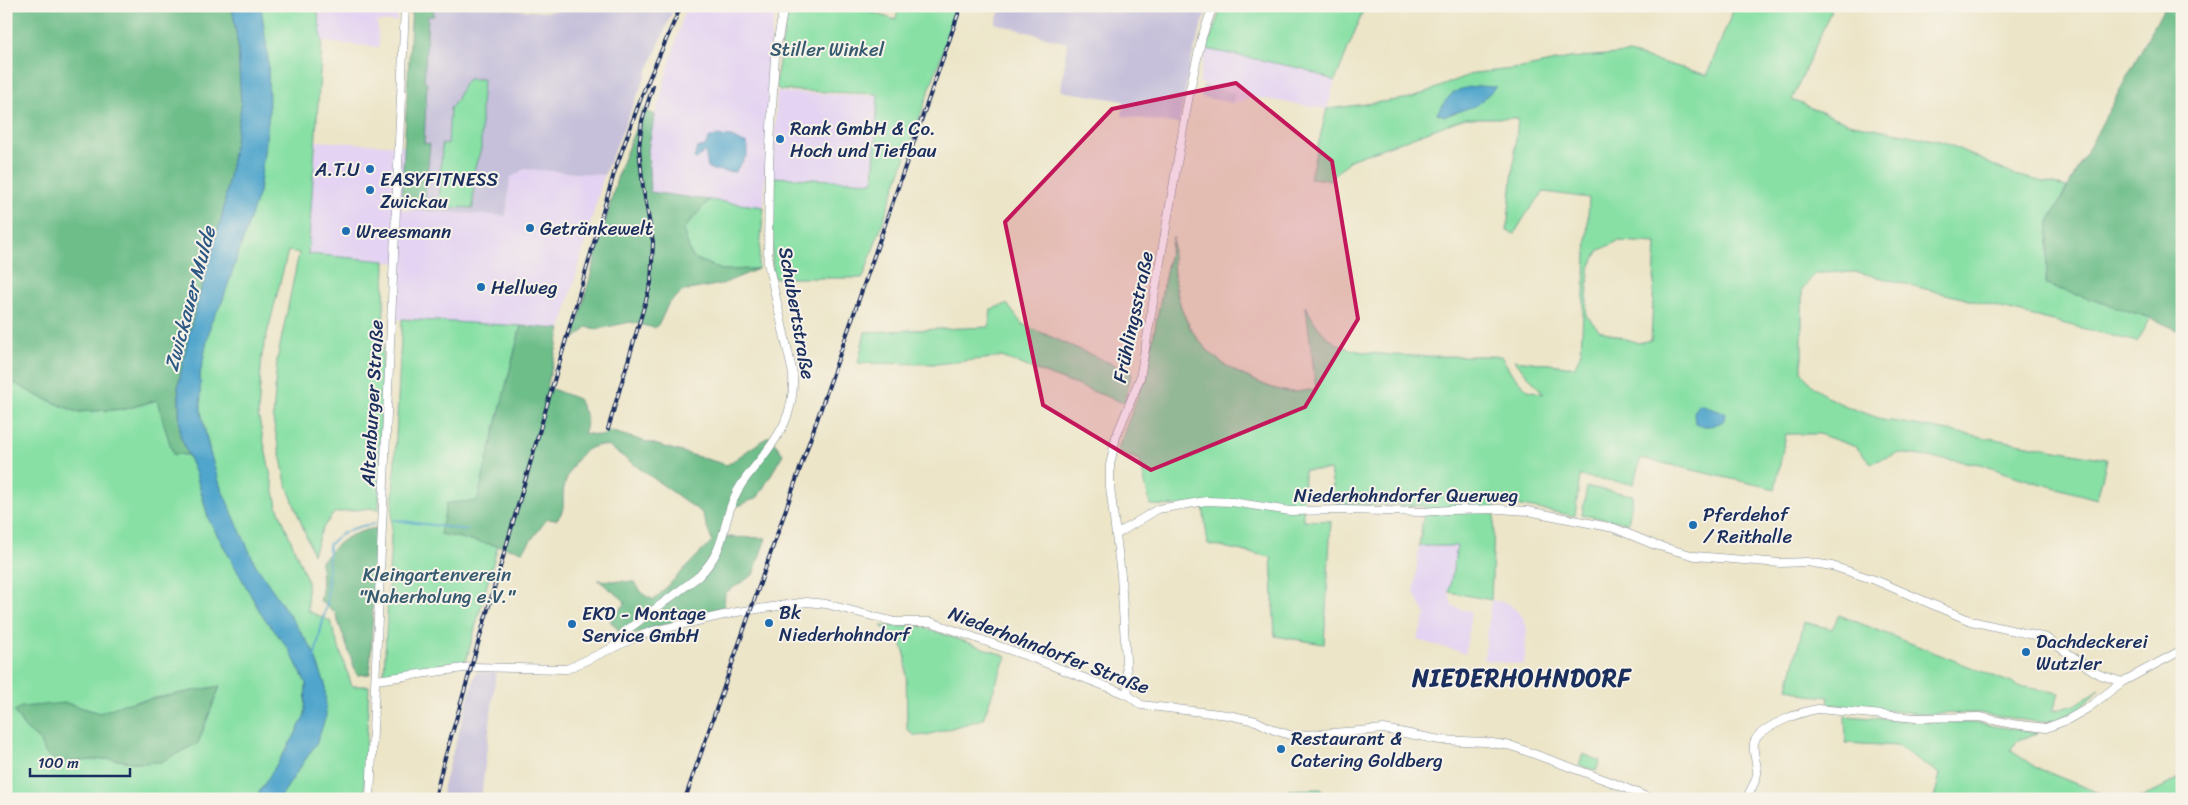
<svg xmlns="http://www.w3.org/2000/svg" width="2188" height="805" viewBox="0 0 2188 805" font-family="Sriracha,sans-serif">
<rect width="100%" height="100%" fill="#f7f3e8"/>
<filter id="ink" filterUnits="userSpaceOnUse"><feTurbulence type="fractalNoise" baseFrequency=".02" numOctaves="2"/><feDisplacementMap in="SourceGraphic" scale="10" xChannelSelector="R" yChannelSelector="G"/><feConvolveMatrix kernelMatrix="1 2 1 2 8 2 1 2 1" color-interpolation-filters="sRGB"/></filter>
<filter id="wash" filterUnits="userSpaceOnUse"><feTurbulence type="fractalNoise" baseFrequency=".0096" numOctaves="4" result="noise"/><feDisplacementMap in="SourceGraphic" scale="20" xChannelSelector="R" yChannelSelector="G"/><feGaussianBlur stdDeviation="1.12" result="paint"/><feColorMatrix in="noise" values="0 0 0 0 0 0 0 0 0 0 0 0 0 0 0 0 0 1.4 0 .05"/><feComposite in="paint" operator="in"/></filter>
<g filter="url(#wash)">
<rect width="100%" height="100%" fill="#ece5c8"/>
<path fill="#e4d3f2" d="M 317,6 L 398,6 L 397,21 L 377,22 L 379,47 L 322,42 Z
M 686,6 L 777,6 L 771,34 L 764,207 L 650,192 L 648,149 L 655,115 Z
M 1206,49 L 1304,69 L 1335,81 L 1327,109 L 1255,97 L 1232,103 L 1234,93 L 1199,83 Z
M 777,92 L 878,96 L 873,182 L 772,177 Z
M 316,141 L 404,146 L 402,210 L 506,216 L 510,177 L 524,169 L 604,175 L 561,329 L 396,319 L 400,263 L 308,255 Z
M 1419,546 L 1458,546 L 1449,592 L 1452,606 L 1471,612 L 1465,653 L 1417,640 L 1426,615 L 1414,593 Z
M 1491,600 L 1508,603 L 1523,617 L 1527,629 L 1524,665 L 1484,660 Z"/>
<path fill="#c6c0da" d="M 420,6 L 479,6 L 543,12 L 599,6 L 675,6 L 604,175 L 524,169 L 510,178 L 506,216 L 409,210 Z
M 1002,6 L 1208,6 L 1191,60 L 1179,124 L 1122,116 L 1124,101 L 1061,91 L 1067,43 L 995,23 Z
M 1203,85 L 1235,93 L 1232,103 L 1201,97 Z
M 476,672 L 496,672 L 481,799 L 442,799 L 443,786 Z"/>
<path fill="#88e0a5" stroke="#528882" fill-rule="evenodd" d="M 261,6 L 317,6 L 322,42 L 308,254 L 385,261 L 379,510 L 370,508 L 334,513 L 322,529 L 313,554 L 286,483 L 273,420 L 277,360 L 299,253 L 288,251 L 262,354 L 258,414 L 277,506 L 307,580 L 308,611 L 330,621 L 352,686 L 369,686 L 364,799 L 279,799 L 317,742 L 325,684 L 312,649 L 255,564 L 221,489 L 210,453 L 201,412 L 200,374 L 211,322 L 222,302 L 259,192 L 269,113 L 268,59 Z
M 788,6 L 854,6 L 895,20 L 900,6 L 956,6 L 941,57 L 863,278 L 774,278 L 772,262 L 772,177 L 873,182 L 878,94 L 780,90 L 775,86 Z
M 1222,6 L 1365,6 L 1335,81 L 1304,69 L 1206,49 Z
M 1735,6 L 1833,6 L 1792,100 L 1848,123 L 1944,142 L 2014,175 L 2067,187 L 2049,222 L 2046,285 L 2151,318 L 2137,342 L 1858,272 L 1816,273 L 1802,289 L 1802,372 C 1818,401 1857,409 1886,421 L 1892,421 L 2107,459 L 2097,499 L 2024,479 L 1980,464 L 1899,453 L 1871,463 L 1856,447 L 1819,434 L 1786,434 L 1775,489 L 1641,458 L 1633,484 L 1580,476 L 1575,516 L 1495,501 L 1491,600 L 1449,592 L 1457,546 L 1419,546 L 1425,506 L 1336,504 L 1330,470 L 1304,470 L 1303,520 L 1331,521 L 1324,644 L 1275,636 L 1271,557 L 1208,544 L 1203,507 L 1150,505 L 1140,460 L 1117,452 L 1146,374 L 1173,237 C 1170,301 1188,351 1249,378 C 1262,384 1279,392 1293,392 C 1300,392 1309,390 1316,389 L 1306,306 C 1313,322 1321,334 1337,344 C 1366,361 1463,355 1501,356 L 1512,374 L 1528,390 L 1544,394 L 1514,360 L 1575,367 L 1581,352 L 1589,198 L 1544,192 L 1528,211 L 1514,234 L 1507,231 L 1518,118 L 1465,118 L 1350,160 L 1329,180 L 1310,178 L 1327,109 L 1412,98 L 1474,73 L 1522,68 L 1570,58 L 1629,53 L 1707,75 ZM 1618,241 L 1656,243 L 1651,340 L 1638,343 L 1599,330 L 1586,315 L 1589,270 L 1598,251 Z
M 468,79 L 483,79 L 481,107 L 481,149 L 474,170 L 473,208 L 439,207 L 442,144 L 448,144 L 450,108 C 459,101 459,88 468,79 Z
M 709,200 L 764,207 L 758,269 L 722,270 L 692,257 L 683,230 Z
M 1007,304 L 1022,324 L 1132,373 L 1124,403 L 1002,357 L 936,364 L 858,363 L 865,332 L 989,327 L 991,309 Z
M 402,319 L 521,326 L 477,502 L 447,503 L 441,534 L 498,545 L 466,661 L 384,674 Z
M 6,379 L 36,395 L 77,412 L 126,409 L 157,400 L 173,454 L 188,455 L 196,474 L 209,520 L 262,615 L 289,649 L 306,683 L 305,715 L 294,737 L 255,799 L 6,799 ZM 220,686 L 198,743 L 140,763 L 110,759 L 59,762 L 46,754 L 39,740 L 24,727 L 14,711 L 66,703 L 100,713 L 124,704 Z
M 1587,487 L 1633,495 L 1628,523 L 1582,515 Z
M 1839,615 L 2019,686 L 2059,693 L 2053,711 L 2075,705 L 2100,689 L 2078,710 L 2054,721 L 2036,722 L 1978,713 L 1923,714 L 1828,704 L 1829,697 L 1807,695 L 1788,688 L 1804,622 L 1832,629 Z
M 881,626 L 920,626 L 1006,656 L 983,719 L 927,735 L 915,736 L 907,729 L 906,658 L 901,642 Z
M 1845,716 L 1926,722 L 1975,723 L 2038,733 L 2018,740 L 2010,750 L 2035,767 L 2113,799 L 1934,799 L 1940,774 L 1897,746 L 1846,743 Z
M 1583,754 L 1600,761 L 1596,771 L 1579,765 Z
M 2182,777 L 2182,799 L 2139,799 Z
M 1321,789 L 1327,799 L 1288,799 L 1288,790 Z"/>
<path fill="#6ebe8a" stroke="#447674" d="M 6,6 L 232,6 L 238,46 L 241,107 L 223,212 L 190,330 L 178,387 L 180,435 L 188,455 L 173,454 L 157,400 L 126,409 L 77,412 L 36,395 L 6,379 Z
M 412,6 L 433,6 L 434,16 L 428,16 L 424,82 L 427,83 L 424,143 L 430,144 L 424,205 L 401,204 Z
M 2165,6 L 2182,6 L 2182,332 L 2151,318 L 2046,285 L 2049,222 Z
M 643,109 L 655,115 L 648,149 L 650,192 L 709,200 L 683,230 L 692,257 L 722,270 L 758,269 L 722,284 L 683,291 L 668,304 L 660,322 L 655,328 L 630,322 L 598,329 L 587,327 L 573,340 L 620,168 Z
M 521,326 L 561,329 L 547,387 L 578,399 L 587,418 L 584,433 L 602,436 L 609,431 L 727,465 L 769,436 L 783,454 L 758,497 L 730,510 L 724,537 L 766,538 L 753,575 L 725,593 L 724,607 L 625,637 L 610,621 L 625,604 L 624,600 L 598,580 L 634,582 L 644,595 L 654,600 L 712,541 L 702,513 L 611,448 C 603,444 596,445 588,449 C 574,458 565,477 563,494 C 563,504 565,512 556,520 L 547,519 L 523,551 L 440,534 L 447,503 L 477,501 Z
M 376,528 L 370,674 L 357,675 L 335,612 L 320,601 L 322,592 L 321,561 C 341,540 347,534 376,528 Z
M 220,686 L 198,743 L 161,762 L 140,763 L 110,759 L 59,762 L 46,754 L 39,740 L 24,727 L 14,711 L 22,707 L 66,703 L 100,713 L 124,704 Z"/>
<path fill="#50a5cc" stroke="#366a95" d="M 232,6 L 261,6 L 268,59 L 269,113 L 259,192 L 222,302 L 211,322 L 200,374 L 201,412 L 210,453 L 221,488 L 255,564 L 312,649 L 325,684 L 326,716 L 317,742 L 279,799 L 255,799 L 294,737 L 305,715 L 306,683 L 289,649 L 262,615 L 209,520 L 196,474 L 180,435 L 179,396 L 178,387 L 189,334 L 223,212 L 241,107 L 238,46 Z
M 1477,86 L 1496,87 L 1477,105 L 1445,116 L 1437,113 C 1451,93 1453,89 1477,86 Z
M 717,136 L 731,137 L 747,144 L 747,155 L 735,172 L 712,170 L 708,167 L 705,151 L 697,159 L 694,158 L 697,148 L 705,146 L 710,137 Z
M 1699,404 L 1719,410 L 1725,414 L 1724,420 C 1717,426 1704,428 1695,424 L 1694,412 Z"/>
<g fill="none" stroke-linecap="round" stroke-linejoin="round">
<path stroke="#50a5cc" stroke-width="2" d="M 395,520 L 468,530
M 314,659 L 327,603 L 329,545 C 341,531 357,526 374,524"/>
</g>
</g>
<g filter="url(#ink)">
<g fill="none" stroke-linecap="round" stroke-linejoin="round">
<defs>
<path id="minor" d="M 1117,534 L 1158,509 L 1206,501 L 1232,502 L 1290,511 L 1344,510 L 1422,512 L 1449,510 L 1499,509 L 1528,511 L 1614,528 L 1655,545 L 1695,556 L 1780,563 L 1807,562 L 1832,566 L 1875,580 L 1971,621 L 2046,638 L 2098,674 L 2122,682
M 613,647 L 623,633 L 699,576 C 728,546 720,529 735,496 C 740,484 749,474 757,464 C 780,435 795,414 793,374 L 768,263 L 769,163 L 775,56 L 784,6
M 376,680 L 471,667 L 567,669 L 632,639 L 653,631 L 737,612 L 807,602 L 826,604 L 895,622 L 931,622 L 1038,660 L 1128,695 L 1141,705 L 1228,715 L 1256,721 L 1274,730 L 1293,736 L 1384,729 L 1440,740 L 1485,742 L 1512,746 L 1611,782 L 1651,799
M 1128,695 L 1121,575 L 1110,487 L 1110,465 L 1116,437 L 1140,378 L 1190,89 L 1202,37 L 1213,6
M 370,799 L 405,6
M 1746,799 C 1750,791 1756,782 1757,774 C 1758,764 1752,753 1754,743 C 1758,727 1803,711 1818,709 L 1916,718 L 1980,717 L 2012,724 L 2046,728 L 2067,720 L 2088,708 L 2122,682 L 2182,650"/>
</defs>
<use href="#minor" stroke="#848a93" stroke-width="9"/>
<use href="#minor" stroke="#fff" stroke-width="8"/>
<defs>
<path id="rail" d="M 524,6 L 550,8 L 578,6
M 608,429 L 651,283 L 653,242 L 643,187 L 639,148 L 642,121 L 653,86
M 435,799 L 442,768 L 615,170 L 642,95 L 681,6
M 685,799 L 961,6"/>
</defs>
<use href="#rail" stroke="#1b2f5e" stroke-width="4"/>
<use href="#rail" stroke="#f7f3e8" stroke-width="2" stroke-dasharray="5.5" stroke-linecap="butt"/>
</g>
</g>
<path fill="#c2185b" fill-opacity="0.2" stroke="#c2185b" stroke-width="4" stroke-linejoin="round" d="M 1236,83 L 1332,161 L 1358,319 L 1305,407 L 1151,470 L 1043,405 L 1005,222 L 1112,109 Z"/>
<g fill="#1f6fb2" stroke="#f7f3e8" stroke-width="2">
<circle cx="780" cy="139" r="5"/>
<circle cx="370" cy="169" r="5"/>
<circle cx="370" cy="190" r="5"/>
<circle cx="530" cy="228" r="5"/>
<circle cx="346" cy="231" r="5"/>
<circle cx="481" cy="287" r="5"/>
<circle cx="1693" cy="525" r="5"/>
<circle cx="769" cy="623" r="5"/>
<circle cx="572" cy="624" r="5"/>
<circle cx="2026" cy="652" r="5"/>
<circle cx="1281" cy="749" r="5"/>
</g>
<g text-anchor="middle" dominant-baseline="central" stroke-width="4" stroke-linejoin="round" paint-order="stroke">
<g font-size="19" fill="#365b70" stroke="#f7f3e8">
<text x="827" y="49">Stiller Winkel</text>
<text x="437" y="574">Kleingartenverein<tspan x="437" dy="22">"Naherholung e.V."</tspan></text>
</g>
<g font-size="19" fill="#1b2f5e" stroke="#f7f3e8" text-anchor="start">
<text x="790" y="128">Rank GmbH &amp; Co.<tspan x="790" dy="22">Hoch und Tiefbau</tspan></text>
<text x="360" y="169" text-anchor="end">A.T.U</text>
<text x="380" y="179">EASYFITNESS<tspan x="380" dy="22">Zwickau</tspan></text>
<text x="540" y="228">Getränkewelt</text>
<text x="356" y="231">Wreesmann</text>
<text x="491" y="287">Hellweg</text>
<text x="1703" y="514">Pferdehof<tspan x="1703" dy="22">/ Reithalle</tspan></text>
<text x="779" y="612">Bk<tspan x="779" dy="22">Niederhohndorf</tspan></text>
<text x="582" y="613">EKD - Montage<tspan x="582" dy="22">Service GmbH</tspan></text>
<text x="2036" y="641">Dachdeckerei<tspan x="2036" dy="22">Wutzler</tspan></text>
<text x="1291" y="738">Restaurant &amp;<tspan x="1291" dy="22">Catering Goldberg</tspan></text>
</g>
<g font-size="19" fill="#1b2f5e" stroke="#f7f3e8">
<text transform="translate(797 313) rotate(80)">Schubertstraße</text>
<text transform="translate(1133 317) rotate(-78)">Frühlingsstraße</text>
<text transform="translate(372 403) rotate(-87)">Altenburger Straße</text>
<text x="1406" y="495">Niederhohndorfer Querweg</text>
<text transform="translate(1049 650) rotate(21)">Niederhohndorfer Straße</text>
</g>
<g font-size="20" font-style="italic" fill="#2e5884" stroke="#f7f3e8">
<text transform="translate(190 299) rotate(-75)">Zwickauer Mulde</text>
</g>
<g font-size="24" font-weight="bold" letter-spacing="1" fill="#1b2f5e" stroke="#f7f3e8">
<text x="1522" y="678">NIEDERHOHNDORF</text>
</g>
</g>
<rect width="2188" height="805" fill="none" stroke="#f7f3e8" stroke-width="25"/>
<path d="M30 768v8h100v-8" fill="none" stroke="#1b2f5e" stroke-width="2.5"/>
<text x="38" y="768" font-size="15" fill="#1b2f5e" stroke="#f7f3e8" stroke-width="4" paint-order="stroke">100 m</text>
</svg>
